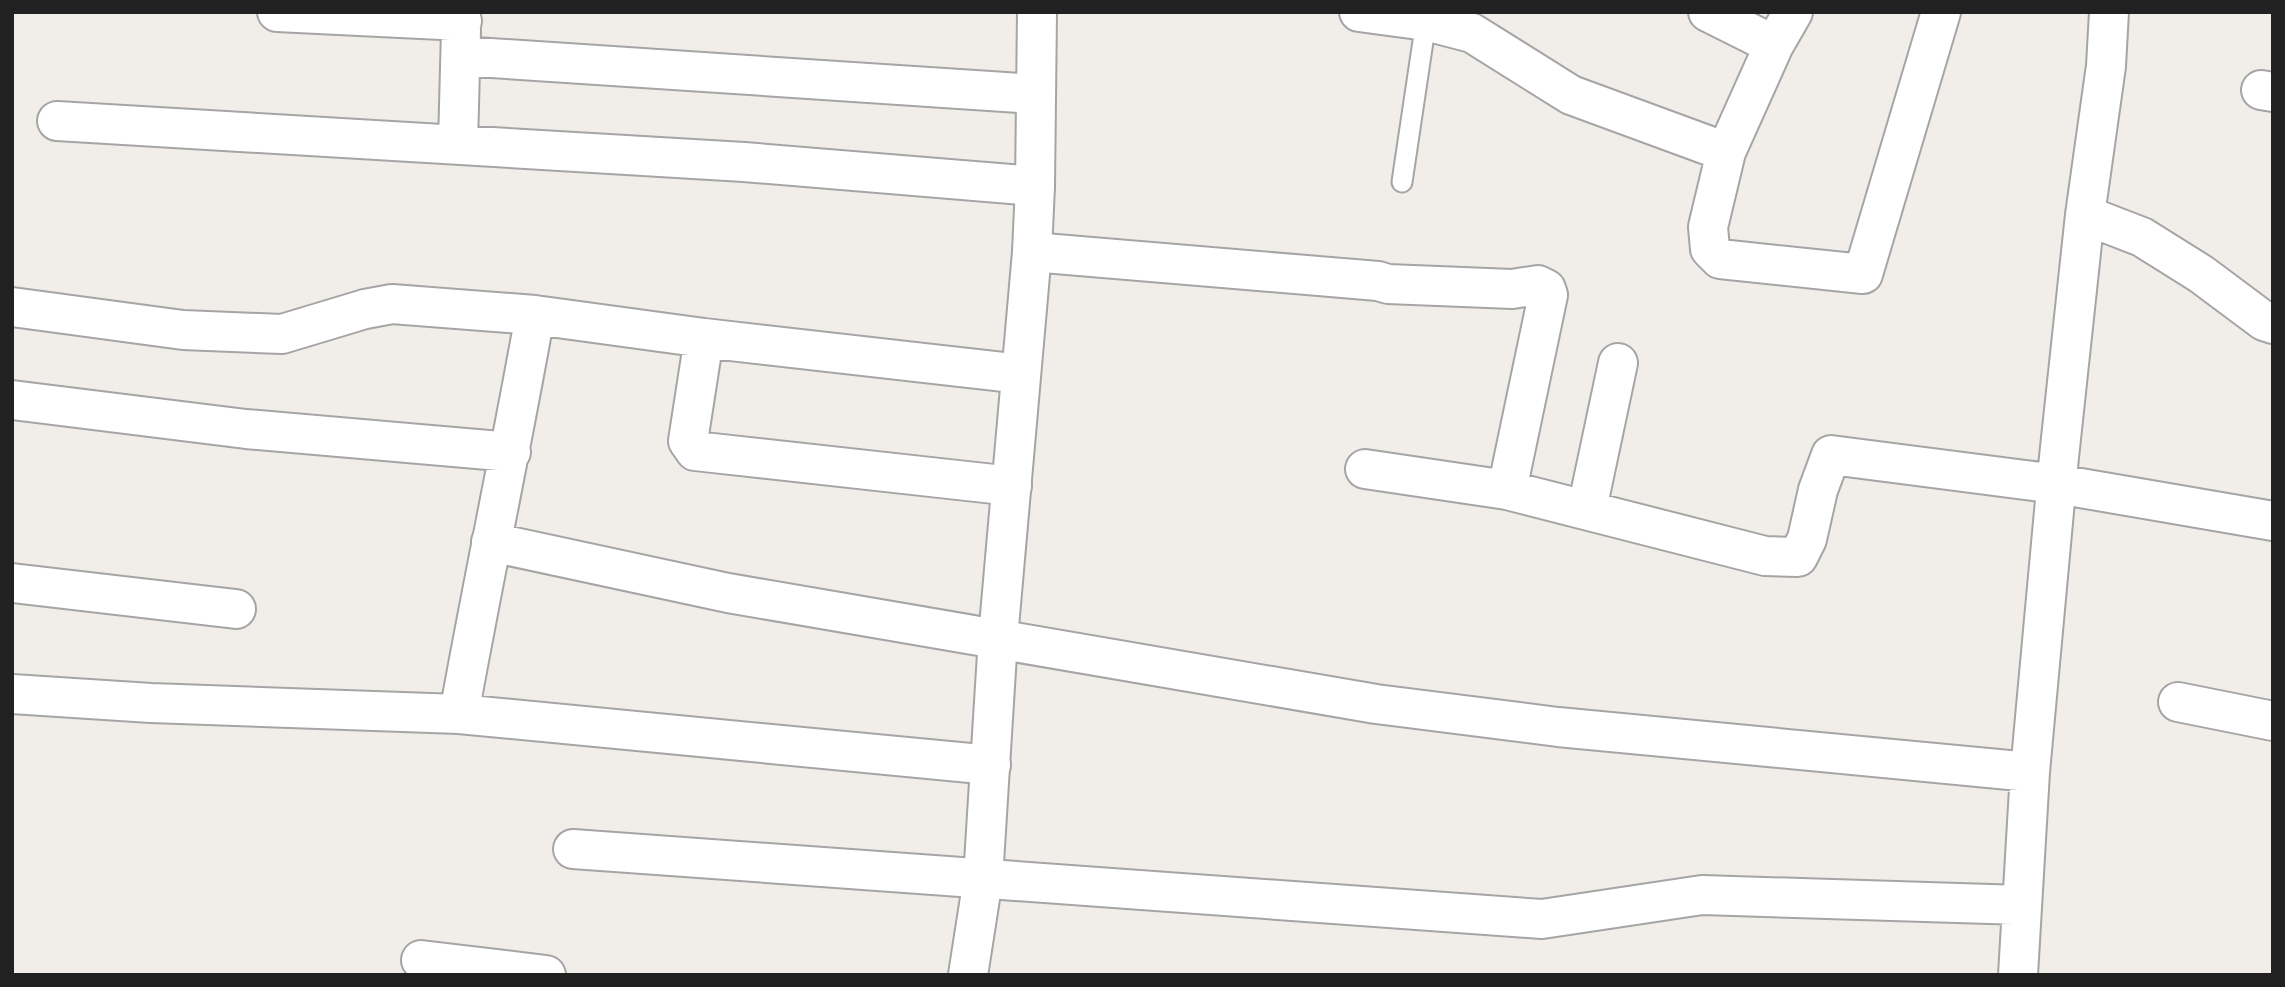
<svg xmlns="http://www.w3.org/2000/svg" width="2285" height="987" viewBox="0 0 2285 987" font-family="'DejaVu Sans',sans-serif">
<rect width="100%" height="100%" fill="#f1eee9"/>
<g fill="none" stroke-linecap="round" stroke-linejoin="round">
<defs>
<path id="service" d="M 1402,182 L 1426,21"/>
<path id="minor" d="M 277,12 L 462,21
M 1359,12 L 1426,21 L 1472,33 L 1571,95 L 1726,152
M 1708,12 L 1774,45
M 1793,12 L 1774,45 L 1726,152 L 1708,227 L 1710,249 L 1720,259 L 1863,274 L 1941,12
M 461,56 L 1035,94
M 2261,90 L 2273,92
M 57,121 L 744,162 L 1035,186
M 458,144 L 461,30
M 2085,215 L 2142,237 L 2201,274 L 2264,321 L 2273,324
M 1032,252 L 1378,281 L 1388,284 L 1512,289 L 1538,285 L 1546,289 L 1548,295 L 1507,490
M 12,307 L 183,330 L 282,334 L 365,309 L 392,304 L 535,315 L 704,338 L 1021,374
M 704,338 L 688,441 L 695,451 L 1012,486
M 12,400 L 246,429 L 511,452
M 1365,469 L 1507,490 L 1765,556 L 1798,557 L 1807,539 L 1818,490 L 1831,455 L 2057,484 L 2273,521
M 1587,509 L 1618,363
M 491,542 L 728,593 L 1376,704 L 1558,727 L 2030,772
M 12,583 L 236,609
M 12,694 L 151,703 L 459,714 L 991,765
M 2178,702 L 2273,721
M 459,714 C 483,581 511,449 535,315
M 573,849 L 1542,919 L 1702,895 L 2022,905
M 421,960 L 546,975
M 2018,975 L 2030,772 L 2059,457 L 2085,215 L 2106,66 L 2109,12"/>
<path id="tertiary" d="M 968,975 L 983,879 L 998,638 L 1032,252 L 1035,186 L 1037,12"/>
</defs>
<use href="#service" stroke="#a5a5a5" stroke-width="23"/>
<use href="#minor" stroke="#a5a5a5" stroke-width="42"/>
<use href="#tertiary" stroke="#a5a5a5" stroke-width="42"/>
<use href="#service" stroke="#fff" stroke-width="19"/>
<use href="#minor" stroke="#fff" stroke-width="38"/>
<use href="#tertiary" stroke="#fff" stroke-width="38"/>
</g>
<rect width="2285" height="987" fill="none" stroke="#212121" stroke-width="28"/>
</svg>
